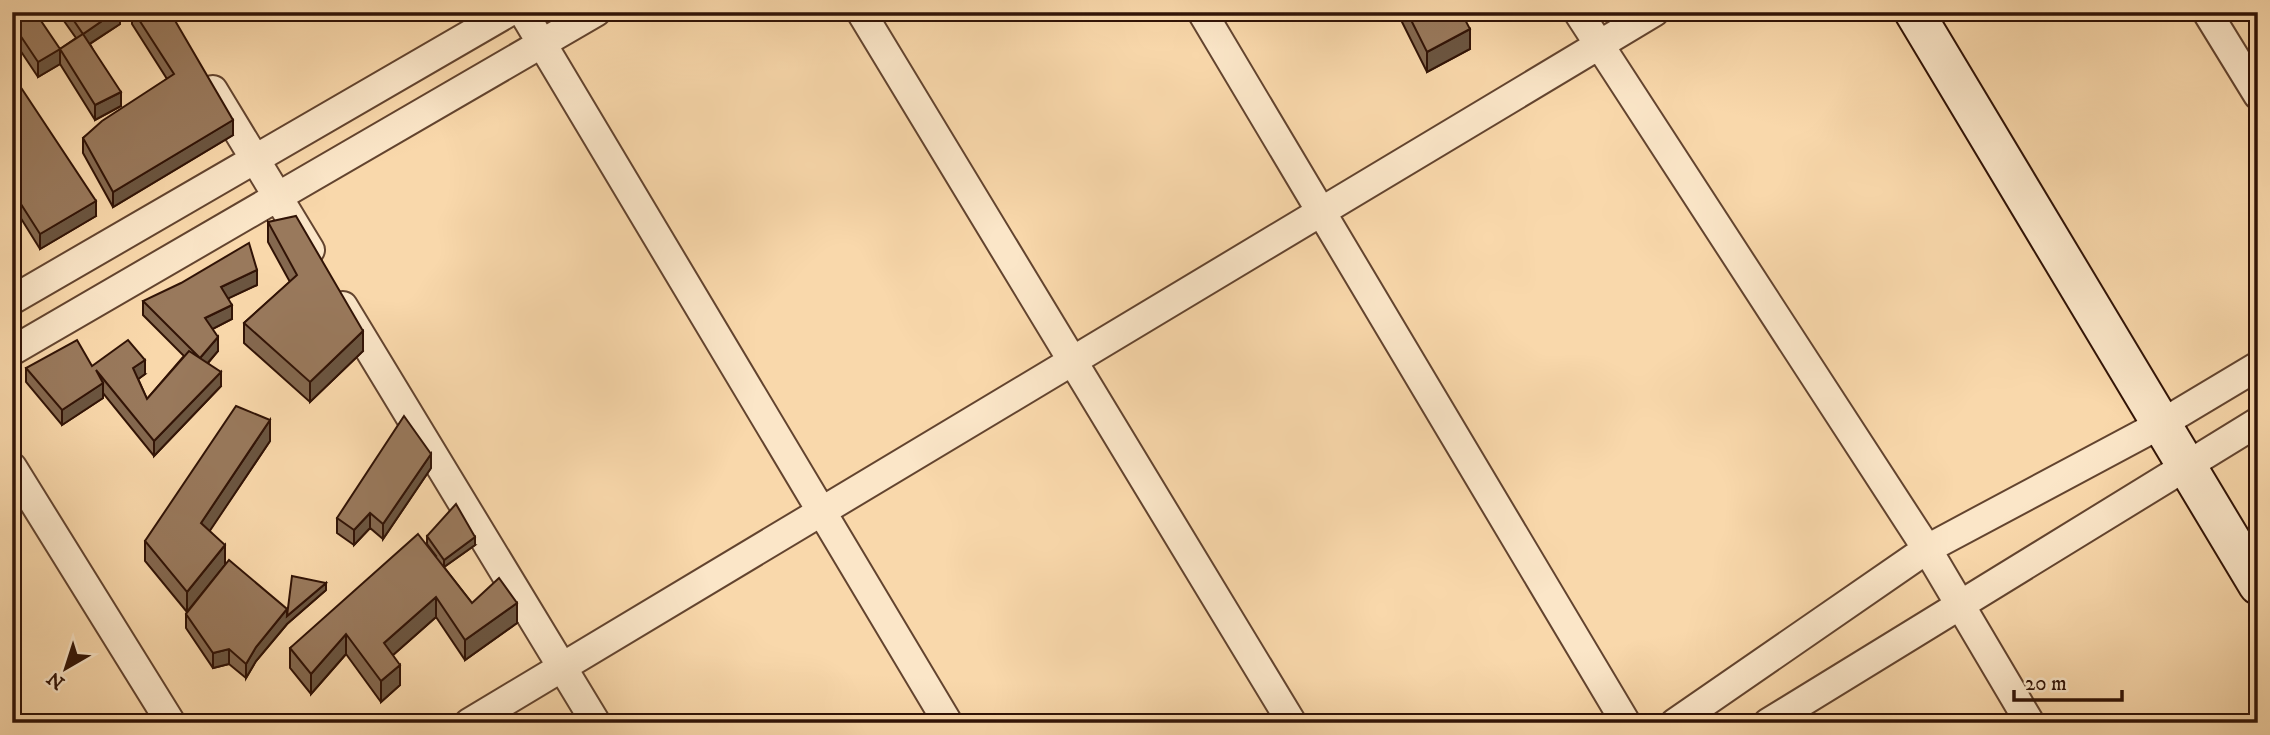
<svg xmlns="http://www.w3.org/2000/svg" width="2270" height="735" viewBox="0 0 2270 735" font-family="'IM FELL DW Pica',serif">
<rect width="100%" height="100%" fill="#f9d8ab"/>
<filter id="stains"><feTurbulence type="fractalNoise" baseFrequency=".00286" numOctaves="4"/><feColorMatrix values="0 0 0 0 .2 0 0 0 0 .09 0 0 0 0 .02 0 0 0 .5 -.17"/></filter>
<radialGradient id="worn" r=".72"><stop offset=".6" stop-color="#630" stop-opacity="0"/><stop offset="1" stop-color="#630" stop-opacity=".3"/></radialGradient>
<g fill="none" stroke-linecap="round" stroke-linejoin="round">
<defs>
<path id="street" d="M 523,12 L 948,723
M 861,12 L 1292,723
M 1202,12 L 1626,723
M 1578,12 L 1927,549 L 2030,723
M 2207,12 L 2258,95
M 213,90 L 310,250
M 12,300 L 509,12
M 343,306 L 596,723
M 12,351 L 596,12
M 12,467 L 171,723
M 469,723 L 1654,12
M 1675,723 L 1927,549 L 2161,424 L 2258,366
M 1768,723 L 2258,422"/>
<path id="secondary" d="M 1914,12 L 2258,585"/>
</defs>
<use href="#street" stroke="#63442f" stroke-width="32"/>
<use href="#secondary" stroke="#311306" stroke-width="42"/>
<use href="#street" stroke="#fbe6c8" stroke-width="28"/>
<use href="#secondary" stroke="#fbe6c8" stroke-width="38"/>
</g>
<path fill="#84684f" stroke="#311306" stroke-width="2" d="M 12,12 L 60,64 L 38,77 L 12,38 Z
M 64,12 L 120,12 L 120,24 L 90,44 L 121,106 L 95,120 L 60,64 L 60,49 L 76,38 L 64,21 Z
M 132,12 L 170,12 L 233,135 L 113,207 L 83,153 L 83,138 L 167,79 L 132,24 Z
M 1397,12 L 1461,12 L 1470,49 L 1427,72 Z
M 12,74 L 96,216 L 40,249 L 12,204 Z
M 268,222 L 363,351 L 310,402 L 244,343 L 244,323 L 290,282 L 268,242 Z
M 257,285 L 228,298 L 232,319 L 212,329 L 218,351 L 208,363 L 221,386 L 154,456 L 103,393 L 103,398 L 62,425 L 26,382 L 26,368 L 92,366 L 145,374 L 138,379 L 147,399 L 184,356 L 143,315 L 143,301 Z
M 270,441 L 209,531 L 225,564 L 287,616 L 326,590 L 287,624 L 256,661 L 246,678 L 229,664 L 213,668 L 186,628 L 186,614 L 187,612 L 145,561 L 145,541 Z
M 431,468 L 383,539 L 370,528 L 354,545 L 337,533 L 337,518 Z
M 427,536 L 475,545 L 444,567 L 472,603 L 517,623 L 465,660 L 436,617 L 393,655 L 400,685 L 381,702 L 346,654 L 311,694 L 290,668 L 290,648 L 436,556 L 427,544 Z"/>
<path fill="#6b5540" stroke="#311306" stroke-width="2" d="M 115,12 L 120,12 L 120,24 L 83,48 L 83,34 Z
M 1470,29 L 1470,49 L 1427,72 L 1427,52 Z
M 60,49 L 60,64 L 38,77 L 38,62 Z
M 121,92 L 121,106 L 95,120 L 95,105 Z
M 233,120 L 233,135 L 113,207 L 113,192 Z
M 96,201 L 96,216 L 40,249 L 40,234 Z
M 257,270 L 257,285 L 221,302 L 221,287 Z
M 232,305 L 232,319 L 205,333 L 205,318 Z
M 363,331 L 363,351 L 310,402 L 310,382 Z
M 218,337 L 218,351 L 200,372 L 200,358 Z
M 145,360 L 145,374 L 133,383 L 133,368 Z
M 221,372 L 221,386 L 154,456 L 154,441 Z
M 103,383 L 103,398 L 62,425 L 62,410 Z
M 270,420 L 270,441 L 201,544 L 201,523 Z
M 431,454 L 431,468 L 383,539 L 383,524 Z
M 370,513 L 370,528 L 354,545 L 354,530 Z
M 475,537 L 475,545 L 444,567 L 444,560 Z
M 225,545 L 225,565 L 187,612 L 187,592 Z
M 326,583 L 326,590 L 287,624 L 256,661 L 246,678 L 246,664 L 256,647 L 287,609 L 287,616 Z
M 436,597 L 436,617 L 384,663 L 384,643 Z
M 517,603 L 517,623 L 465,660 L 465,640 Z
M 346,634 L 346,654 L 311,694 L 311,674 Z
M 229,649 L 229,664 L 213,668 L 213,653 Z
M 400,665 L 400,685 L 381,702 L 381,681 Z"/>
<path fill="#99795c" stroke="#311306" stroke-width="2" d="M 12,12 L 35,12 L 60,49 L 38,62 L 12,23 Z
M 68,12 L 115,12 L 83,34 Z
M 134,12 L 170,12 L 233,120 L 113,192 L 83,138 L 102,121 L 174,74 Z
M 1407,12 L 1461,12 L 1470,29 L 1427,52 Z
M 83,34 L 121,92 L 95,105 L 60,49 Z
M 12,74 L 96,201 L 40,234 L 12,190 Z
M 296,216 L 363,331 L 310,382 L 244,323 L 297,275 L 268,222 Z
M 249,243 L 257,270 L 221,287 L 232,305 L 205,318 L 218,337 L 200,358 L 143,301 L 181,283 Z
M 77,340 L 92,366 L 128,340 L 145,360 L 133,368 L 147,399 L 189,351 L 221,372 L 154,441 L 96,370 L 103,383 L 62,410 L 26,368 Z
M 236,406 L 270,420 L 201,523 L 225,545 L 187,592 L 145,541 Z
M 404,416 L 431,454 L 383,524 L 370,513 L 354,530 L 337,518 Z
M 456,504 L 475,537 L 444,560 L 427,536 Z
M 418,534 L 472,603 L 499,578 L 517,603 L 465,640 L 436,597 L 384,643 L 400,665 L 381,681 L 346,634 L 311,674 L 290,648 Z
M 229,560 L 287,609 L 256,647 L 246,664 L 229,649 L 213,653 L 186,614 Z
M 292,576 L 326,583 L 287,616 Z
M 12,703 L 27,723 L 12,723 Z"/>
<rect width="2270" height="735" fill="none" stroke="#f9d8ab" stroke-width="42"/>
<rect x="14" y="14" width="2242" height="707" fill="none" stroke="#311306" stroke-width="3.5"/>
<rect x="21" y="21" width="2228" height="693" fill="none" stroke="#311306" stroke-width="2"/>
<g transform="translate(66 668) rotate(219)" stroke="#fbe6c8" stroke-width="5" paint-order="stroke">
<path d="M0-5L12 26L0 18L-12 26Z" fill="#311306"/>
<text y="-10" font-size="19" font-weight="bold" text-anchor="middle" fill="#311306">N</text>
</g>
<path d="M2014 690v10h108v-10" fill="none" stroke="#311306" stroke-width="3.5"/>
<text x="2025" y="690" font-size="21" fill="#311306" stroke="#fbe6c8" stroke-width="5" paint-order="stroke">20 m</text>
<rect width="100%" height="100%" filter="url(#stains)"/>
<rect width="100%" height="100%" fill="url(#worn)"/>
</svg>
